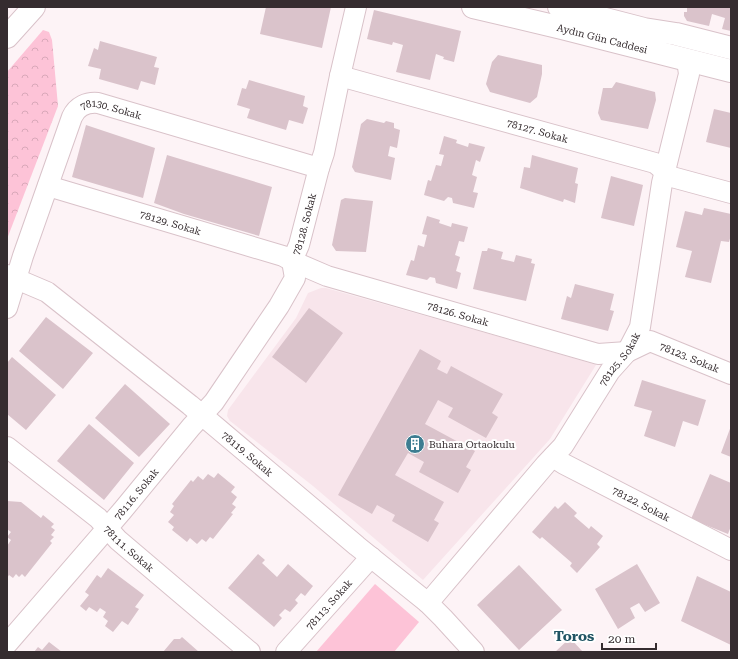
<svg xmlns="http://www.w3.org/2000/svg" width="738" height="659" viewBox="0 0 738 659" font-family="'Roboto Serif',serif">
<defs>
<pattern id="park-crowns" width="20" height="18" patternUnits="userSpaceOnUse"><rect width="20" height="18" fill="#fdc3d7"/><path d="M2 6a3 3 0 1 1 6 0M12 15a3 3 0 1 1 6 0" fill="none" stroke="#d9a8b9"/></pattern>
</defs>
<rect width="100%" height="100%" fill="#fdf3f6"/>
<path fill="#f8e5eb" d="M 321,288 L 326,288 L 546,350 L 596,365 L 550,439 L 423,580 L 313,486 L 230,421 L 227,416 L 228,410 L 296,318 L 308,293 Z"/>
<path fill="#fdc3d7" d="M 375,584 L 419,622 L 394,652 L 316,652 Z"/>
<path fill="url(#park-crowns)" d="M 43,30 L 49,32 L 52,40 L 58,106 L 7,239 L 7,72 Z"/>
<path fill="#dac3cb" d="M 266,7 L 331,7 L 322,48 L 260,34 Z
M 687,7 L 731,7 L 731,31 L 722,29 L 725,18 L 712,14 L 709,26 L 687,21 L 684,16 L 684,12 L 687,12 Z
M 374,10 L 461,31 L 454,62 L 443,59 L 444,57 L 436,54 L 430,80 L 396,72 L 403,45 L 393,42 L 392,45 L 367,39 Z
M 100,41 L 157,57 L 154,67 L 159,68 L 155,85 L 141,81 L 138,90 L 99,79 L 101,69 L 88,66 L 94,48 L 98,50 Z
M 498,55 L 542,65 L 542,74 L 537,97 L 530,103 L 490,92 L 486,84 L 492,62 Z
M 249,80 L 305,96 L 303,106 L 308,108 L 303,124 L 289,120 L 286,130 L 247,118 L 250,109 L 237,105 L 242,88 L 246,89 Z
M 616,82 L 655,92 L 656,100 L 648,129 L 601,120 L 598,113 L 603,88 L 612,88 Z
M 714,109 L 731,113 L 731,148 L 706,142 Z
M 367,119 L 384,123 L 386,121 L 394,123 L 394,128 L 400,130 L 397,148 L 390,146 L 388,156 L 395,158 L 391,180 L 355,172 L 352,167 L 361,124 Z
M 86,125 L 155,148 L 143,198 L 72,177 Z
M 444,136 L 457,140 L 456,143 L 468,147 L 469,143 L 485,147 L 480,162 L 476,160 L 472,175 L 477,177 L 473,192 L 478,193 L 474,208 L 453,203 L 452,198 L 448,197 L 444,201 L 424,195 L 428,180 L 431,181 L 436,165 L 441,166 L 444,155 L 439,154 Z
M 167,155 L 272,187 L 259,236 L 184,214 L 154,203 Z
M 532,155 L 578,168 L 575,183 L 578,184 L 575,203 L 564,199 L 563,202 L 520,188 L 524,167 L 530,168 Z
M 611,176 L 643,185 L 634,226 L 601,218 Z
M 345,198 L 373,201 L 366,252 L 336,251 L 332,245 L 341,200 Z
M 704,208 L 731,214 L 731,235 L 729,242 L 721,241 L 711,283 L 685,277 L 692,251 L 676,247 L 685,211 L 702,215 Z
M 427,216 L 440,220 L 439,223 L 451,227 L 452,223 L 468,227 L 464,242 L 459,241 L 455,255 L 460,257 L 456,271 L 461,273 L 457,289 L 436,283 L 435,278 L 430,277 L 427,280 L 406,275 L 411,260 L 414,261 L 418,245 L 424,247 L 427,235 L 422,234 Z
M 488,248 L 503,252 L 501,259 L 514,262 L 516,255 L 532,259 L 531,263 L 535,264 L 526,301 L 473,289 L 482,251 L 487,251 Z
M 575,284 L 614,294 L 610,310 L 614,311 L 608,331 L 561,319 L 567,296 L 571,298 Z
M 309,308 L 343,333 L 306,383 L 272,357 Z
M 46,317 L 93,353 L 63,389 L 19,351 Z
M 420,349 L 441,361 L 437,369 L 447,374 L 451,366 L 503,394 L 492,413 L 498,417 L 486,438 L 448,417 L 453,408 L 438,400 L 425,424 L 475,451 L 466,467 L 471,470 L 458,493 L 419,472 L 424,462 L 408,453 L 395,475 L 444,502 L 434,520 L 439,523 L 428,542 L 392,521 L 395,515 L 377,505 L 372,514 L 338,495 Z
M 12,357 L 56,395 L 26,430 L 7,414 L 7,363 Z
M 642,380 L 706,400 L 698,426 L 683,421 L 675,447 L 644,436 L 652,411 L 634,406 Z
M 125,384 L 170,424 L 139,457 L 95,418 Z
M 89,424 L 134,463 L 104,500 L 57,461 Z
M 731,426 L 731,457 L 721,453 Z
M 218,473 L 235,487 L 231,492 L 237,497 L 232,504 L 236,507 L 231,513 L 233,514 L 213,539 L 210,537 L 206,542 L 202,539 L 197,544 L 190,538 L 187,542 L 172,530 L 174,527 L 168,522 L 174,515 L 170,512 L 174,506 L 172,504 L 191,480 L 193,482 L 198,476 L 203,480 L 208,474 L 214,478 Z
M 710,474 L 731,483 L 731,526 L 728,534 L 691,519 Z
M 7,501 L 21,502 L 41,518 L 43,515 L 54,524 L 51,527 L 55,530 L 51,535 L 54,537 L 50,541 L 52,543 L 25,577 L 22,574 L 19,577 L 16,574 L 13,578 L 9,575 L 7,578 L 7,546 L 11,540 L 7,537 L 11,532 L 7,529 Z
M 565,502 L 577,513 L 574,516 L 589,529 L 591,526 L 603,536 L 597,544 L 600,547 L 577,573 L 570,566 L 572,563 L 542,537 L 540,539 L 532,532 L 555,506 L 558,509 Z
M 258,554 L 265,560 L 262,563 L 277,577 L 288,564 L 313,586 L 305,596 L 301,593 L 295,600 L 298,603 L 290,612 L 285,609 L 279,615 L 282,618 L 274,627 L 228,588 Z
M 637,564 L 660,603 L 645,612 L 639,603 L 630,608 L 635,618 L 618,629 L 595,589 Z
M 519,565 L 562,610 L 519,650 L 477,605 Z
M 108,568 L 144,595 L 135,607 L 139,609 L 128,625 L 122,621 L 113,632 L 105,626 L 108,621 L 103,617 L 106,612 L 100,608 L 97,612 L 89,607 L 86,611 L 80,606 L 89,595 L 85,592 L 97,575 L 101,578 Z
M 697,576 L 731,592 L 731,645 L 681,621 Z
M 182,637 L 199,652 L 163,652 L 174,639 L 180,639 Z
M 570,638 L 583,652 L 555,652 Z
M 49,642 L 62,652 L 34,652 L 38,647 L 42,650 Z"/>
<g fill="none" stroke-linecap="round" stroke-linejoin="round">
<defs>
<g id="minor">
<path id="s1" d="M 340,76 L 655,163 L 672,177 L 731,193"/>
<path id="s2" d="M 48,186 L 283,256 L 292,261 L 327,276 L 598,354 L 627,352 L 650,341 L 731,374"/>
<path id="s3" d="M 7,275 L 47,292 L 190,405 L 357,546 L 428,603 L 443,618 L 474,652"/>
<path id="s4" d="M 7,308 L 23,256 L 72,117 C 77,106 87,102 98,103 L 319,168"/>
<path id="s5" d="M 7,447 L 98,518 L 118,540 L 250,652"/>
<path id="s6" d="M 553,457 L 564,464 L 731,550"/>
<path id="s7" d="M 428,603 L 546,464 L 563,446 L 610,371 L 627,352 L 640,327 L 662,183 L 689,74 L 687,60"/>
<path id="s8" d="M 7,644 L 122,511 L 191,427 L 214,402 L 279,306 L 295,278 L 292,261 L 299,245 L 319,168 L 324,153 L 340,76 L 356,7"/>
<path id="s9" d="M 286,652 L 371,557"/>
</g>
<g id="secondary">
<path id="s10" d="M 473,7 L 562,28 L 731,71"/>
<path d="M 559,7 L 644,29 L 676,34 L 731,48"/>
<path d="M 7,37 L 34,7"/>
</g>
</defs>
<use href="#minor" stroke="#d9c2c9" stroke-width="22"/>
<use href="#secondary" stroke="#d9c2c9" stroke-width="24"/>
<use href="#minor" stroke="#fff" stroke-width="20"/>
<use href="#secondary" stroke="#fff" stroke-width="22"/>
</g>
<defs>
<symbol id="building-disc" viewBox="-11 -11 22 22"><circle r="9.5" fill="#3d7d91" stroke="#fff"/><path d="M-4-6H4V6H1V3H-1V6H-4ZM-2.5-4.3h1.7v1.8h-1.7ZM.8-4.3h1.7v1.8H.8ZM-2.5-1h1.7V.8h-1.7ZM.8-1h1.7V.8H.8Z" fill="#fff"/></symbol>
</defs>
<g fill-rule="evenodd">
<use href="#building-disc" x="404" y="433" width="22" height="22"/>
</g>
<g text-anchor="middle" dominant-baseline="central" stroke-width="4" stroke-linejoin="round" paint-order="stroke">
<g font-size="10" fill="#352c2f" stroke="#fff">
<text stroke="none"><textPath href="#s10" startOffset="133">Aydın Gün Caddesi</textPath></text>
<text stroke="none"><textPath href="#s4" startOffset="247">78130. Sokak</textPath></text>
<text stroke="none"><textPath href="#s1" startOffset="205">78127. Sokak</textPath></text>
<text stroke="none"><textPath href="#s2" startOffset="128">78129. Sokak</textPath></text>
<text stroke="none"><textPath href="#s8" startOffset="523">78128. Sokak</textPath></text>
<text stroke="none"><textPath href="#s2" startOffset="430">78126. Sokak</textPath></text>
<text stroke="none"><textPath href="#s2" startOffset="673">78123. Sokak</textPath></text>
<text stroke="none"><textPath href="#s7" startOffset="311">78125. Sokak</textPath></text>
<text stroke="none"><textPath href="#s3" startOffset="301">78119. Sokak</textPath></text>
<text stroke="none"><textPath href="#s8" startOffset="198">78116. Sokak</textPath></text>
<text stroke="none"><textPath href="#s6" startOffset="100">78122. Sokak</textPath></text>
<text stroke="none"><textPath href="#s5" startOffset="159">78111. Sokak</textPath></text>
<text stroke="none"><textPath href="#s9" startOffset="64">78113. Sokak</textPath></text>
</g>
<g font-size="10" fill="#352c2f" stroke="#fff" text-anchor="start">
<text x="429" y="444">Buhara Ortaokulu</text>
</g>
<g font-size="14" font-weight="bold" fill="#215564" stroke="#fff">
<text x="574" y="636">Toros</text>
</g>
</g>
<rect width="738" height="659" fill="none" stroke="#352c2f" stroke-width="16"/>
<path d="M602 643v6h54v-6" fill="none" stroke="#352c2f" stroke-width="2"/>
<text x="608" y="643" font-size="12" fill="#352c2f" stroke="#ffffff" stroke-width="3" paint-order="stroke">20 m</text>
</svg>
